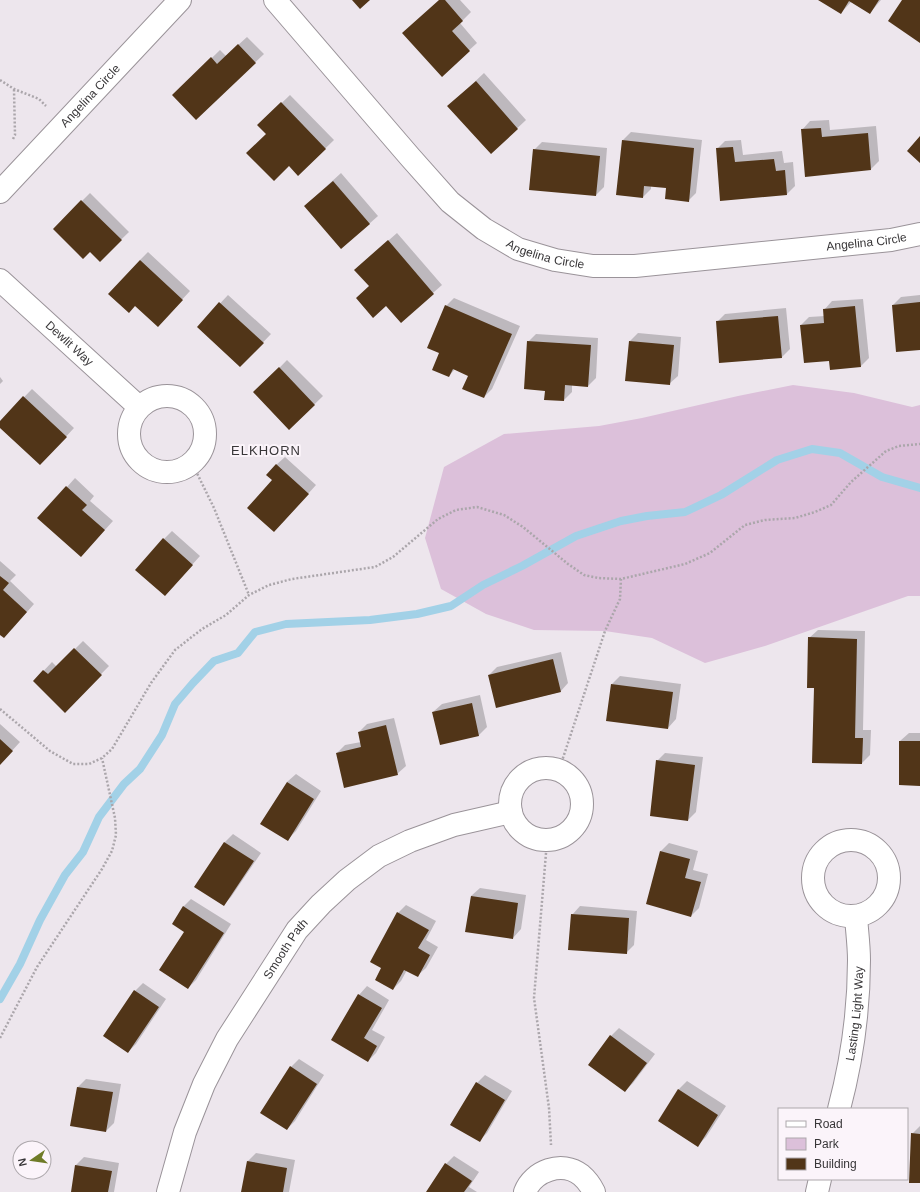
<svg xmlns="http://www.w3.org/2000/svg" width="920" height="1192" viewBox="0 0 920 1192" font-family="Arial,sans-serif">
<rect width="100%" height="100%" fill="#ede6ed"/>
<path fill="#dcc0da" d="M 793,385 L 854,393 L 912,407 L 920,405 L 920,596 L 908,596 L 765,646 L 705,663 L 652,638 L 605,631 L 534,630 L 486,614 L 441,589 L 425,538 L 444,467 L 504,434 L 599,426 L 642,418 L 738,396 Z"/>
<path fill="#0003" d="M 440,0 L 460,0 L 471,12 L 460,23 L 477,43 L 442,75 Z
M 820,0 L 881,0 L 870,13 L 851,2 L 841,13 Z
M 247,37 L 264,54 L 196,119 L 174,95 L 220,50 L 226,56 Z
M 484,73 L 526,120 L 491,153 L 449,106 Z
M 290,95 L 334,140 L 298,175 L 289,165 L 267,134 L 259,125 Z
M 829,120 L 830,130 L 876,126 L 879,161 L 871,169 L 802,130 L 810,121 Z
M 631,132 L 702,140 L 696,193 L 688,201 L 667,187 L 651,185 L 651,189 L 643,197 L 623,140 Z
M 741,140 L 743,155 L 782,151 L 784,163 L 793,162 L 795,186 L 787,194 L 721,199 L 717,149 L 725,141 Z
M 542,142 L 607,148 L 604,187 L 596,195 L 534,150 Z
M 341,173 L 378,216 L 369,224 L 305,206 Z
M 90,193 L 129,232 L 100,260 L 90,251 L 54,229 Z
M 397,233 L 442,285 L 401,321 L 370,286 L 364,262 Z
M 148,252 L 190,291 L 166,317 L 140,260 Z
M 228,295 L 271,334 L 248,358 L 198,327 Z
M 920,295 L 920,349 L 893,305 L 901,297 Z
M 454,298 L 520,326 L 492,389 L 484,397 L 469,375 L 455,369 L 449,376 L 440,353 L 446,306 Z
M 863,299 L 869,358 L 861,366 L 830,360 L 801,325 L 809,317 L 825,316 L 824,310 L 832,301 Z
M 786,308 L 790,349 L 782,357 L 717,322 L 725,314 Z
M 638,333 L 681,337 L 678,376 L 669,384 L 630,341 Z
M 536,334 L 598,338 L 596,378 L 588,386 L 572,385 L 572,392 L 564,400 L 545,399 L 546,390 L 528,342 Z
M 287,360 L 323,396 L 289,429 L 255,393 Z
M 0,377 L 3,381 L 0,384 Z
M 32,389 L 74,428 L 48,456 L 0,427 L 0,422 Z
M 285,457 L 316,485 L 282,523 L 273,480 L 276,465 Z
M 75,478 L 94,496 L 90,501 L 113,521 L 81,556 L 67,487 Z
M 172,531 L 200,556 L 173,586 L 164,539 Z
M 0,561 L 16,575 L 10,581 L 34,604 L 12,629 L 0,633 Z
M 818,630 L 865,631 L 863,730 L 871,730 L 870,755 L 862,763 L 815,687 L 809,638 Z
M 83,641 L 109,666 L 65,711 L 34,681 L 52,662 L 57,667 Z
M 561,652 L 568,683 L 560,692 L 497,707 L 489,675 L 497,667 Z
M 620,676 L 681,684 L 676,719 L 668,728 L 612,684 Z
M 480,695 L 487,727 L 479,735 L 441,743 L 433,712 L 442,704 Z
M 394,718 L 406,766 L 397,774 L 337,753 L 345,745 L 361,742 L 359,732 L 367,724 Z
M 0,724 L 20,742 L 0,764 Z
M 909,733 L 920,733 L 920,785 L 900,741 Z
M 665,753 L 703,757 L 696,812 L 688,820 L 657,761 Z
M 296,774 L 321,791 L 296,831 L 288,839 L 287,782 Z
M 233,834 L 261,853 L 231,897 L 223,905 L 196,886 L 225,842 Z
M 669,843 L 698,851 L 693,870 L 708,874 L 699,908 L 691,916 L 647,903 L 661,851 Z
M 480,888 L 526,895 L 521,929 L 513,938 L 467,931 L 471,896 Z
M 191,899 L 231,924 L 196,980 L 188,988 L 183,907 Z
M 406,905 L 436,921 L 426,940 L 438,947 L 426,968 L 417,976 L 407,970 L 401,981 L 393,989 L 383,968 L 398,913 Z
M 580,906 L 637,911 L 634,945 L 626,953 L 572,915 Z
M 143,983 L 166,999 L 136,1044 L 128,1052 L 135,991 Z
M 367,986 L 389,1000 L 372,1030 L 385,1037 L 376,1053 L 368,1061 L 333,1040 L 359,995 Z
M 619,1028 L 655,1054 L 633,1083 L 625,1091 L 611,1036 Z
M 299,1059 L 324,1075 L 295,1121 L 287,1129 L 291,1067 Z
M 485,1075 L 512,1091 L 487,1133 L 479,1141 L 477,1083 Z
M 86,1079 L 121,1084 L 114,1123 L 106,1131 L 72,1125 L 78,1087 Z
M 687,1081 L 726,1106 L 706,1137 L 698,1145 L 659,1121 L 679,1089 Z
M 920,1126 L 920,1182 L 912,1134 Z
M 256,1153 L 295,1160 L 289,1192 L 242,1192 L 248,1161 Z
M 454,1156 L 479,1172 L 469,1187 L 477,1192 L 427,1192 L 446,1164 Z
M 84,1157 L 119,1163 L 114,1192 L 72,1192 L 76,1165 Z"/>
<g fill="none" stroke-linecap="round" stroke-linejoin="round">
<path stroke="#a2d1e7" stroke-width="8" d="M 0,999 L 20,964 L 40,920 L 65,875 L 83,852 L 99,817 L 124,784 L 140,769 L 162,735 L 175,704 L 193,683 L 214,661 L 238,653 L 255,632 L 286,624 L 370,620 L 417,614 L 451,606 L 483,585 L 522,566 L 576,536 L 621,521 L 647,516 L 685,512 L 721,495 L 777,460 L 812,449 L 840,453 L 882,477 L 920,488"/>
</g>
<path fill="#513518" d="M 352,0 L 370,0 L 360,9 Z
M 439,0 L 445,0 L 463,21 L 452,31 L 470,51 L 442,77 L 402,33 Z
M 818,0 L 879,0 L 870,14 L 849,1 L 841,14 Z
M 902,0 L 920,0 L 920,43 L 888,21 Z
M 238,44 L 256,63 L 196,120 L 172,95 L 211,57 L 217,64 Z
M 476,81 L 518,129 L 491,154 L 447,106 Z
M 281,102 L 326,149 L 298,176 L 289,166 L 274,181 L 246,153 L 266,134 L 257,125 Z
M 821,128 L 822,137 L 868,133 L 871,170 L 805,177 L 801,129 Z
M 920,136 L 920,163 L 907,151 Z
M 622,140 L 694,148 L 689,202 L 665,199 L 666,188 L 644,186 L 643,198 L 616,195 Z
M 733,147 L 735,162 L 774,159 L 776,171 L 785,170 L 787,195 L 720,201 L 716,148 Z
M 533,149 L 600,156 L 596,196 L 529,190 Z
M 333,181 L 370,224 L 341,249 L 304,206 Z
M 81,200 L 122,240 L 100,262 L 90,252 L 83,259 L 53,229 Z
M 388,240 L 434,294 L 401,323 L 386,306 L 373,318 L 356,298 L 369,286 L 354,270 Z
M 140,260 L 183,300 L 158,327 L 135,306 L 129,313 L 108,294 Z
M 219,302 L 264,343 L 240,367 L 197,327 Z
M 920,302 L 920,350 L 896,352 L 892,305 Z
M 445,305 L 512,334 L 484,398 L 462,389 L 468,376 L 453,369 L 449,377 L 432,370 L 439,353 L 427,348 Z
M 855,306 L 861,367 L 830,370 L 829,361 L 804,363 L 800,325 L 824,323 L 823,309 Z
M 778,316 L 782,358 L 719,363 L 716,321 Z
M 527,341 L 591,345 L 588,387 L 565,385 L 564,401 L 544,400 L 545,391 L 524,389 Z
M 629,341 L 674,345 L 670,385 L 625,381 Z
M 279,367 L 315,405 L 289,430 L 253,392 Z
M 23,396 L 67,437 L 40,465 L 0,428 L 0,421 Z
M 276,464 L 309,494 L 274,532 L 247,508 L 272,480 L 266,475 Z
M 66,486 L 87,505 L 82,510 L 105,530 L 81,557 L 37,518 Z
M 163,538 L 193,565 L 165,596 L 135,570 Z
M 0,576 L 9,583 L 3,590 L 27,612 L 4,638 L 0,635 Z
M 808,637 L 857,639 L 855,738 L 863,738 L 862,764 L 812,763 L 814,688 L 807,688 Z
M 74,648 L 102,675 L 65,713 L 33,681 L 43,670 L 48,674 Z
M 553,659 L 561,692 L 496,708 L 488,675 Z
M 611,684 L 673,692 L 668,729 L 606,721 Z
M 472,703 L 479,736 L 440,745 L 432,712 Z
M 386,725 L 398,775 L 344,788 L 336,753 L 361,747 L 358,732 Z
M 0,739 L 13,751 L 0,765 Z
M 899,741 L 920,741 L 920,786 L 899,785 Z
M 656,760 L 695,765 L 688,821 L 650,816 Z
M 287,782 L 314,799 L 288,841 L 260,824 Z
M 224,842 L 254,861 L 224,906 L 194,887 Z
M 660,851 L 690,859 L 685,878 L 701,882 L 691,917 L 646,904 Z
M 471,896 L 518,903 L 513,939 L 465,932 Z
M 183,906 L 224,933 L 188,989 L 159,970 L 184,932 L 172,924 Z
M 397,912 L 429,930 L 418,948 L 430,955 L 418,977 L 404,970 L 393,990 L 375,980 L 381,968 L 370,962 Z
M 571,914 L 629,918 L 627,954 L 568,950 Z
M 134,990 L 159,1007 L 128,1053 L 103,1036 Z
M 358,994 L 382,1008 L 364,1038 L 377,1046 L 368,1062 L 331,1040 Z
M 610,1035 L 647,1063 L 625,1092 L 588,1065 Z
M 290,1066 L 317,1084 L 287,1130 L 260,1113 Z
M 476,1082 L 505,1100 L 480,1142 L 450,1125 Z
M 77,1087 L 113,1092 L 106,1132 L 70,1126 Z
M 678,1089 L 718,1115 L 698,1147 L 658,1121 Z
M 911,1133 L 920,1134 L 920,1183 L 909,1183 Z
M 247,1161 L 287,1168 L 283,1192 L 241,1192 Z
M 445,1163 L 472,1181 L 464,1192 L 426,1192 Z
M 75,1165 L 112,1171 L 108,1192 L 71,1192 Z"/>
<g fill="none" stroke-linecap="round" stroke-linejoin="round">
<defs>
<g id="street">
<path id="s1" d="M 275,0 L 410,157 L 450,202 L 484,229 L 518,249 L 555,260 L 593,266 L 635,266 L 891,240 L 920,234"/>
<path id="s2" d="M 0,192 L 180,0"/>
<path id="s3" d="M 0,280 L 139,407"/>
<circle cx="167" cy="434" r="38"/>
<circle cx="546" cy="804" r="36"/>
<circle cx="851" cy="878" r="38"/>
<path id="s4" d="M 839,1109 C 852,1060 859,1011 859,960 C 859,946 857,931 856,917"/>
<path id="s5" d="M 168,1192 L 185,1132 L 204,1084 L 227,1039 L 297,930 L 321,904 L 347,880 L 379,856 L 410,841 L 454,825 L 511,812"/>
<path d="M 525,1192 C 533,1171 562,1160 581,1175 C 587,1180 591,1186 594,1192"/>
<path d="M 817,1192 L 820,1179"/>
</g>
</defs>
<use href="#street" stroke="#9a9399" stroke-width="24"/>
<path stroke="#aba6ab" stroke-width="2.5" stroke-dasharray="2 2" stroke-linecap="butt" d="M 0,80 L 14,89 L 39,99 L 46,106
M 13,139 L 15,135 L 14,89
M 192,463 L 214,508 L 249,595
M 0,709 L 50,751 L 73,764 L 89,764 L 102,758 L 112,749 L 151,683 L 175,650 L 202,629 L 226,615 L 249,595 L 269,585 L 292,579 L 375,567 L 393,557 L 438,519 L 456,510 L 477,507 L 504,515 L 523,527 L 568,564 L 584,575 L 598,578 L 621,579 L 685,564 L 710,553 L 745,525 L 765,520 L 795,518 L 815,512 L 831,505 L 851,482 L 886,451 L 899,446 L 920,444
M 559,770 L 605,631 L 620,599 L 621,579
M 547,841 L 534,998 L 549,1108 L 551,1145
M 0,1038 L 37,967 L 102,869 L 112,851 L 116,835 L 115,818 L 102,758"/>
<use href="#street" stroke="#fff" stroke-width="22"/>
</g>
<g text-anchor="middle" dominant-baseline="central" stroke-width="4" stroke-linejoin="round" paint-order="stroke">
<g font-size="12" fill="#383638" stroke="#fbf4fa">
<text stroke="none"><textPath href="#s2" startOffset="132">Angelina Circle</textPath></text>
<text stroke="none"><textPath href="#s1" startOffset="702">Angelina Circle</textPath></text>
<text stroke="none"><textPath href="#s1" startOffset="378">Angelina Circle</textPath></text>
<text stroke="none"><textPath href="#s3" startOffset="94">Dewlit Way</textPath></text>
<text stroke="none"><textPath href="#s5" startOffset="272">Smooth Path</textPath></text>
<text stroke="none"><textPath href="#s4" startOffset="97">Lasting Light Way</textPath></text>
</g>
<g font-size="13" letter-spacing="1" fill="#383638" stroke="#fbf4fa">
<text x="266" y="450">ELKHORN</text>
</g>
</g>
<rect x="778" y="1108" width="130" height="72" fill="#fbf4fa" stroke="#ada8ac"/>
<rect x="786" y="1121" width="20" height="6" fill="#ffffff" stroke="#ada8ac"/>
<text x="814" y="1128" font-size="12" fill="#383638">Road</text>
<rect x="786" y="1138" width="20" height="12" fill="#dcc0da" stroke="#ada8ac"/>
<text x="814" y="1148" font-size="12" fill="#383638">Park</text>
<rect x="786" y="1158" width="20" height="12" fill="#513518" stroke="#ada8ac"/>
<text x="814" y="1168" font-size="12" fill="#383638">Building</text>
<g transform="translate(32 1160) rotate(257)"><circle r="19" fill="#fbf4fa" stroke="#ada8ac"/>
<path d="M0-3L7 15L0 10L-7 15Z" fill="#6f7b28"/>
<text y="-6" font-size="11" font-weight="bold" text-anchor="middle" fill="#383638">N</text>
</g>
</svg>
